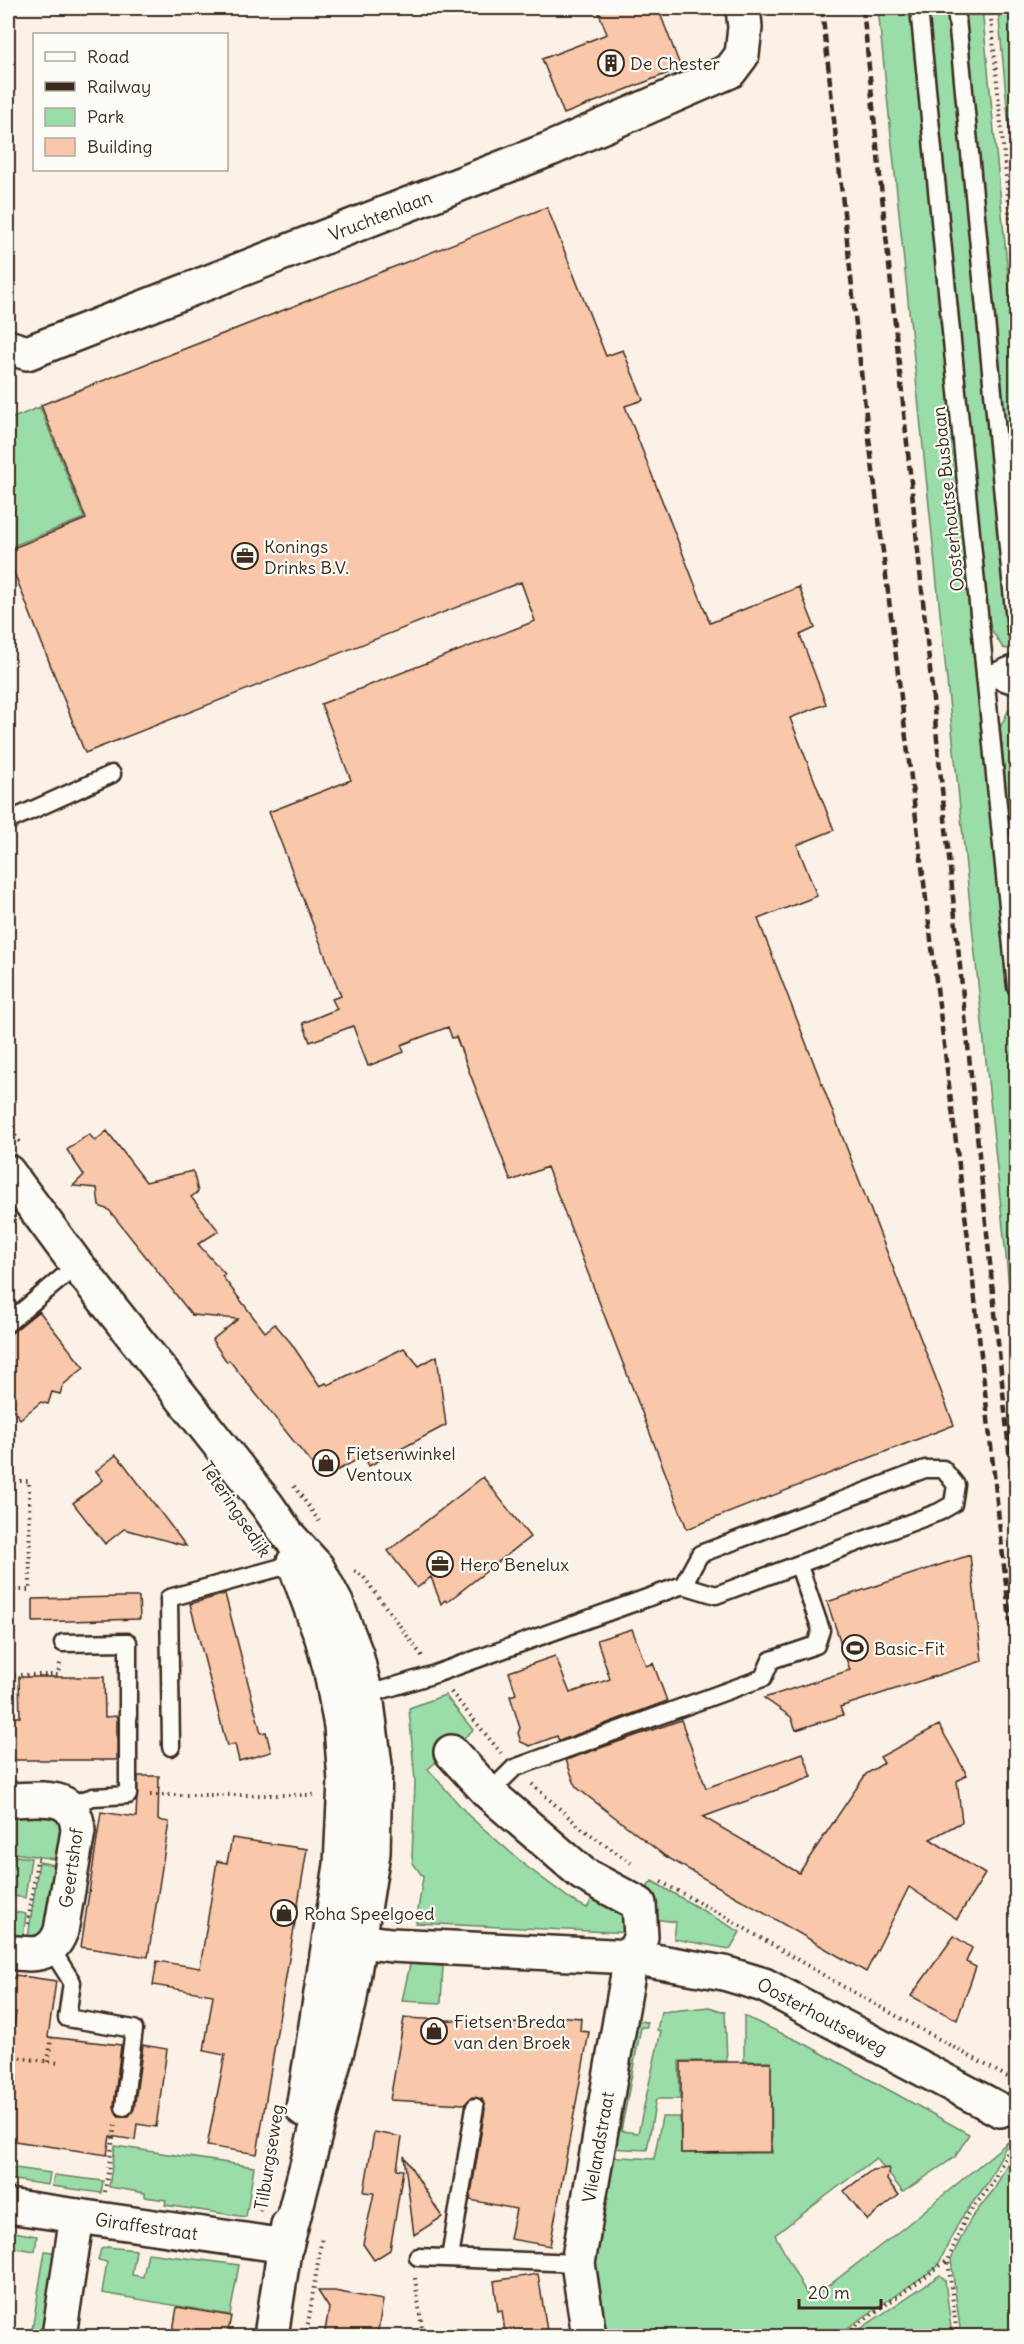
<svg xmlns="http://www.w3.org/2000/svg" width="1024" height="2344" viewBox="0 0 1024 2344" font-family="Delius,sans-serif">
<rect width="100%" height="100%" fill="#fcf1e7"/>
<filter id="ink" filterUnits="userSpaceOnUse"><feTurbulence type="fractalNoise" baseFrequency=".0167" numOctaves="2"/><feDisplacementMap in="SourceGraphic" scale="12" xChannelSelector="R" yChannelSelector="G"/><feConvolveMatrix kernelMatrix="1 2 1 2 8 2 1 2 1" color-interpolation-filters="sRGB"/></filter>
<g filter="url(#ink)">
<path fill="#9adda8" stroke="#6a8463" stroke-width="1.5" d="M 878,8 L 911,8 L 1016,1061 L 1016,1354 Z
M 927,8 L 949,8 L 1011,644 L 1007,649 L 1003,648 L 989,626 Z
M 964,8 L 982,8 L 1016,357 L 1016,550 Z
M 998,8 L 1016,8 L 1016,204 Z
M 40,407 L 84,518 L 8,548 L 8,420 Z
M 1009,709 L 1016,712 L 1016,888 L 1000,728 Z
M 445,1695 L 473,1730 L 428,1769 L 469,1816 L 526,1866 L 573,1901 L 587,1908 L 595,1894 L 626,1908 L 632,1933 L 416,1923 L 423,1877 L 413,1863 L 412,1857 L 415,1782 L 409,1708 Z
M 8,1814 L 55,1816 L 64,1826 L 61,1860 L 8,1852 Z
M 8,1855 L 31,1858 L 25,1898 L 8,1895 Z
M 39,1862 L 60,1866 L 49,1931 L 27,1945 Z
M 652,1881 L 740,1932 L 730,1949 L 674,1939 L 676,1922 L 654,1919 L 642,1894 Z
M 8,1898 L 12,1899 L 10,1911 L 26,1914 L 22,1944 L 8,1942 Z
M 410,1964 L 443,1966 L 441,2003 L 402,2001 Z
M 709,2007 L 725,2012 L 727,2061 L 679,2061 L 680,2099 L 656,2099 L 647,2150 L 608,2148 L 631,2020 L 647,2022 L 647,2027 L 641,2027 L 621,2131 L 638,2133 L 661,2031 L 657,2030 L 661,2012 Z
M 744,2016 L 807,2045 L 969,2134 L 955,2157 L 903,2192 L 876,2158 L 775,2235 L 810,2300 L 902,2229 L 1008,2142 L 988,2182 L 960,2220 L 937,2267 L 836,2336 L 600,2336 L 589,2261 L 606,2156 L 654,2159 L 662,2117 L 680,2117 L 681,2153 L 772,2153 L 771,2061 L 744,2061 Z
M 115,2146 L 254,2167 L 246,2217 L 165,2205 L 166,2200 L 145,2197 L 145,2193 L 109,2187 Z
M 1016,2146 L 1016,2336 L 961,2336 L 951,2259 L 970,2220 L 995,2188 Z
M 8,2167 L 50,2173 L 48,2185 L 8,2179 Z
M 54,2175 L 103,2181 L 101,2193 L 52,2186 Z
M 8,2231 L 37,2236 L 35,2251 L 8,2247 Z
M 107,2247 L 136,2250 L 132,2275 L 143,2277 L 148,2253 L 239,2265 L 230,2315 L 102,2293 L 107,2262 L 98,2260 L 101,2249 Z
M 45,2251 L 58,2253 L 44,2336 L 31,2336 Z
M 940,2275 L 945,2280 L 952,2336 L 850,2336 Z"/>
<path fill="#f9c7a9" stroke="#3b2a1e" stroke-width="1.5" d="M 597,8 L 658,8 L 681,68 L 564,114 L 542,59 L 607,34 Z
M 547,207 L 606,356 L 623,350 L 643,400 L 625,406 L 710,623 L 799,587 L 815,628 L 800,635 L 826,704 L 790,718 L 834,830 L 797,845 L 817,896 L 758,919 L 954,1425 L 687,1529 L 547,1167 L 511,1181 L 456,1037 L 452,1038 L 448,1027 L 401,1045 L 404,1052 L 368,1066 L 353,1026 L 310,1042 L 303,1023 L 337,1009 L 332,999 L 341,996 L 269,812 L 351,780 L 321,704 L 535,621 L 521,582 L 85,753 L 8,557 L 8,550 L 86,519 L 41,405 Z
M 107,1131 L 146,1182 L 193,1171 L 198,1192 L 191,1197 L 219,1231 L 198,1244 L 225,1274 L 222,1276 L 265,1332 L 275,1324 L 291,1343 L 320,1386 L 326,1383 L 328,1385 L 404,1348 L 419,1366 L 437,1356 L 446,1425 L 369,1466 L 364,1456 L 323,1478 L 229,1360 L 227,1362 L 212,1340 L 238,1319 L 192,1315 L 109,1210 L 99,1206 L 97,1188 L 73,1186 L 84,1175 L 67,1150 L 89,1134 L 95,1141 Z
M 39,1311 L 84,1368 L 63,1385 L 60,1394 L 52,1392 L 48,1404 L 41,1402 L 20,1419 L 8,1403 L 8,1336 Z
M 116,1455 L 124,1464 L 186,1546 L 124,1529 L 105,1544 L 73,1503 L 103,1480 L 96,1471 Z
M 483,1477 L 530,1537 L 447,1602 L 445,1600 L 441,1604 L 431,1577 L 417,1588 L 388,1551 Z
M 970,1555 L 982,1661 L 840,1707 L 843,1715 L 796,1730 L 791,1717 L 764,1698 L 850,1670 L 827,1602 Z
M 225,1594 L 261,1733 L 266,1732 L 271,1752 L 239,1761 L 235,1744 L 227,1746 L 190,1604 Z
M 119,1597 L 139,1597 L 140,1619 L 33,1622 L 33,1599 Z
M 632,1629 L 646,1666 L 653,1663 L 667,1701 L 559,1741 L 557,1736 L 530,1746 L 521,1742 L 518,1733 L 520,1728 L 510,1696 L 516,1694 L 509,1672 L 555,1656 L 570,1693 L 610,1679 L 597,1640 Z
M 19,1677 L 104,1677 L 105,1717 L 117,1716 L 117,1760 L 8,1760 L 8,1717 L 20,1717 Z
M 681,1720 L 706,1788 L 803,1753 L 812,1777 L 703,1817 L 799,1873 L 866,1774 L 884,1763 L 880,1757 L 939,1725 L 967,1775 L 957,1781 L 962,1822 L 930,1839 L 985,1874 L 957,1919 L 909,1887 L 866,1972 L 665,1856 L 576,1787 L 566,1760 Z
M 138,1776 L 159,1776 L 158,1820 L 169,1822 L 148,1957 L 81,1947 L 101,1812 L 136,1817 Z
M 232,1838 L 307,1849 L 257,2154 L 207,2146 L 225,2055 L 204,2051 L 213,1995 L 153,1985 L 157,1961 L 200,1968 L 217,1861 L 227,1863 Z
M 954,1936 L 972,1948 L 966,1962 L 976,1967 L 957,2020 L 911,1996 Z
M 15,1975 L 56,1981 L 48,2037 L 121,2045 L 114,2106 L 118,2116 L 129,2116 L 134,2109 L 143,2045 L 167,2049 L 156,2127 L 137,2124 L 135,2140 L 110,2136 L 107,2155 L 8,2140 L 8,2078 L 16,2012 L 8,2011 L 8,1977 L 15,1978 Z
M 555,2016 L 581,2018 L 580,2031 L 589,2032 L 550,2246 L 510,2239 L 516,2209 L 470,2200 L 485,2109 L 482,2099 L 472,2097 L 465,2104 L 390,2100 L 404,2018 L 554,2025 Z
M 681,2062 L 771,2062 L 771,2152 L 681,2153 Z
M 374,2132 L 402,2137 L 397,2169 L 403,2170 L 390,2250 L 374,2260 L 363,2244 L 374,2193 L 364,2192 Z
M 404,2156 L 442,2217 L 414,2235 Z
M 889,2168 L 887,2180 L 899,2195 L 867,2220 L 844,2191 L 872,2170 Z
M 538,2274 L 548,2337 L 512,2337 L 512,2332 L 505,2333 L 502,2310 L 498,2311 L 494,2281 Z
M 318,2291 L 334,2291 L 383,2300 L 377,2337 L 324,2337 L 329,2308 Z
M 177,2307 L 231,2316 L 227,2337 L 172,2337 Z"/>
<g fill="none" stroke-linecap="round" stroke-linejoin="round">
<defs>
<path id="service" d="M 919,8 L 1016,987
M 956,8 L 1016,631
M 985,676 L 1016,663
M 985,676 L 1016,686
M 8,821 L 112,774
M 8,1323 L 77,1265
M 63,1643 L 128,1642 L 128,1795 L 93,1797 L 69,1805
M 366,1695 L 435,1674 L 683,1585 L 716,1595 L 939,1512 L 953,1504 L 956,1485 L 943,1469 L 925,1469 L 700,1554 L 683,1585
M 171,1747 L 169,1598 L 300,1562
M 489,1793 L 514,1768 L 763,1678 L 771,1660 L 816,1645 L 821,1630 L 799,1566
M 50,1947 L 72,1982 L 67,2018 L 134,2029 L 124,2107
M 418,2257 L 578,2263
M 450,2258 L 475,2107"/>
<g id="minor">
<path id="s1" d="M 8,347 L 27,353 L 550,149 L 730,71 L 742,55 L 745,27 L 743,8"/>
<path d="M 451,1752 L 489,1793 L 583,1874 L 639,1904 L 641,1937 L 631,1957 L 578,2263 L 589,2336"/>
<path d="M 8,1800 C 38,1800 76,1790 78,1831 L 61,1931 C 51,1958 32,1955 8,1952"/>
<path id="s2" d="M 330,1937 L 391,1945 L 631,1957 L 724,1973 L 764,1985 L 1000,2110"/>
<path id="s3" d="M 8,2206 L 286,2246"/>
<path d="M 59,2336 L 77,2216"/>
</g>
<path id="secondary" d="M 8,1172 L 77,1265 L 267,1505 L 287,1534 L 317,1567 L 337,1605 L 356,1654 L 366,1695 L 375,1765 L 373,1853 L 349,2004 L 286,2246
M 294,1562 L 322,1638 L 331,1672 L 341,1726 L 345,1781 L 341,1865 L 303,2109
M 271,2336 L 288,2225"/>
</defs>
<use href="#service" stroke="#3b2a1e" stroke-width="21"/>
<use href="#minor" stroke="#3b2a1e" stroke-width="38"/>
<use href="#secondary" stroke="#3b2a1e" stroke-width="38"/>
<path stroke="#3b2a1e" stroke-width="4" stroke-dasharray="1.5 4.5" stroke-linecap="butt" d="M 990,8 L 1016,282
M 8,1126 L 22,1145
M 8,1481 L 29,1481 L 30,1590 L 8,1590
M 294,1486 L 319,1521
M 354,1571 L 363,1576 L 422,1656
M 8,1675 L 58,1675 L 60,1663
M 451,1692 L 501,1753
M 532,1784 L 580,1827 L 631,1863
M 150,1795 L 316,1795
M 661,1882 L 724,1916 L 835,1982 L 1013,2080 L 1016,2084
M 28,1924 L 37,1859 L 42,1860
M 8,2056 L 59,2063
M 48,2062 L 52,2033
M 105,2192 L 115,2125
M 260,2211 L 275,2121
M 415,2278 L 423,2336
M 306,2336 L 322,2237
M 842,2336 L 948,2260
M 957,2336 L 948,2260 L 966,2217 L 992,2184 L 1015,2137"/>
<use href="#service" stroke="#fdfcf7" stroke-width="16"/>
<use href="#minor" stroke="#fdfcf7" stroke-width="33"/>
<use href="#secondary" stroke="#fdfcf7" stroke-width="33"/>
<path stroke="#3b2a1e" stroke-width="4.5" stroke-dasharray="9 4.5" stroke-linecap="butt" d="M 822,8 L 863,390 L 971,1263 L 1016,1676
M 863,8 L 1016,1520"/>
</g>
</g>
<defs>
<symbol id="building-ring" viewBox="-11 -11 22 22"><circle r="9.5" fill="#fdfcf7" stroke="#3b2a1e" stroke-width="1.5"/><path d="M-4-6H4V6H1V3H-1V6H-4ZM-2.5-4.3h1.7v1.8h-1.7ZM.8-4.3h1.7v1.8H.8ZM-2.5-1h1.7V.8h-1.7ZM.8-1h1.7V.8H.8Z" fill="#3b2a1e"/></symbol>
<symbol id="office-ring" viewBox="-11 -11 22 22"><circle r="9.5" fill="#fdfcf7" stroke="#3b2a1e" stroke-width="1.5"/><path d="M-6-3h4V-5.5h4V-3h4V5H-6ZM-1-4.5V-3h2v-1.5ZM-6 0V1H6V0Z" fill="#3b2a1e"/></symbol>
<symbol id="shop-ring" viewBox="-11 -11 22 22"><circle r="9.5" fill="#fdfcf7" stroke="#3b2a1e" stroke-width="1.5"/><path d="M-5-2.5h2.3a2.7 3.5 0 0 1 5.4 0H5L5.5 6h-11ZM-1.5-2.5h3a1.5 2.3 0 0 0-3 0Z" fill="#3b2a1e"/></symbol>
<symbol id="stadium-ring" viewBox="-11 -11 22 22"><circle r="9.5" fill="#fdfcf7" stroke="#3b2a1e" stroke-width="1.5"/><path d="M0-5a6.5 5 0 1 0 0 10a6.5 5 0 1 0 0-10ZM-3.5-1.8h7v3.6h-7Z" fill="#3b2a1e"/></symbol>
</defs>
<g fill-rule="evenodd">
<use href="#building-ring" x="596" y="48" width="30" height="30"/>
<use href="#office-ring" x="230" y="541" width="30" height="30"/>
<use href="#shop-ring" x="311" y="1448" width="30" height="30"/>
<use href="#office-ring" x="425" y="1549" width="30" height="30"/>
<use href="#stadium-ring" x="840" y="1633" width="30" height="30"/>
<use href="#shop-ring" x="269" y="1898" width="30" height="30"/>
<use href="#shop-ring" x="419" y="2016" width="30" height="30"/>
</g>
<g text-anchor="middle" dominant-baseline="central" stroke-width="4.5" stroke-linejoin="round" paint-order="stroke">
<g font-size="18" fill="#3b2a1e" stroke="#fdfcf7" text-anchor="start">
<text x="630" y="63">De Chester</text>
<text x="264" y="546">Konings<tspan x="264" dy="21">Drinks B.V.</tspan></text>
<text x="346" y="1453">Fietsenwinkel<tspan x="346" dy="21">Ventoux</tspan></text>
<text x="460" y="1564">Hero Benelux</text>
<text x="874" y="1648">Basic-Fit</text>
<text x="304" y="1913">Roha Speelgoed</text>
<text x="454" y="2021">Fietsen Breda<tspan x="454" dy="21">van den Broek</tspan></text>
</g>
<g font-size="18" fill="#3b2a1e" stroke="#fdfcf7">
<text stroke="none"><textPath href="#s1" startOffset="399">Vruchtenlaan</textPath></text>
<text transform="translate(948 499) rotate(-96)">Oosterhoutse Busbaan</text>
<text transform="translate(236 1509) rotate(56)">Teteringsedijk</text>
<text transform="translate(71 1868) rotate(-82)">Geertshof</text>
<text stroke="none"><textPath href="#s2" startOffset="504">Oosterhoutseweg</textPath></text>
<text transform="translate(598 2147) rotate(-80)">Vlielandstraat</text>
<text transform="translate(269 2157) rotate(-81)">Tilburgseweg</text>
<text stroke="none"><textPath href="#s3" startOffset="140">Giraffestraat</textPath></text>
</g>
</g>
<rect width="1024" height="2344" fill="none" stroke="#fdfcf7" stroke-width="30"/>
<rect x="15" y="15" width="994" height="2314" fill="none" stroke="#3b2a1e" stroke-width="2" filter="url(#ink)"/>
<rect x="33" y="33" width="195" height="138" fill="#fdfcf7" stroke="#afa8a0" stroke-width="1.5"/>
<rect x="45" y="52" width="30" height="9" fill="#fdfcf7" stroke="#afa8a0" stroke-width="1.5"/>
<text x="87" y="63" font-size="18" fill="#3b2a1e">Road</text>
<rect x="45" y="82" width="30" height="9" fill="#3b2a1e" stroke="#afa8a0" stroke-width="1.5"/>
<text x="87" y="93" font-size="18" fill="#3b2a1e">Railway</text>
<rect x="45" y="108" width="30" height="18" fill="#9adda8" stroke="#afa8a0" stroke-width="1.5"/>
<text x="87" y="123" font-size="18" fill="#3b2a1e">Park</text>
<rect x="45" y="138" width="30" height="18" fill="#f9c7a9" stroke="#afa8a0" stroke-width="1.5"/>
<text x="87" y="153" font-size="18" fill="#3b2a1e">Building</text>
<path d="M799 2299v9h82v-9" fill="none" stroke="#3b2a1e" stroke-width="3"/>
<text x="808" y="2299" font-size="18" fill="#3b2a1e" stroke="#fdfcf7" stroke-width="4.5" paint-order="stroke">20 m</text>
</svg>
